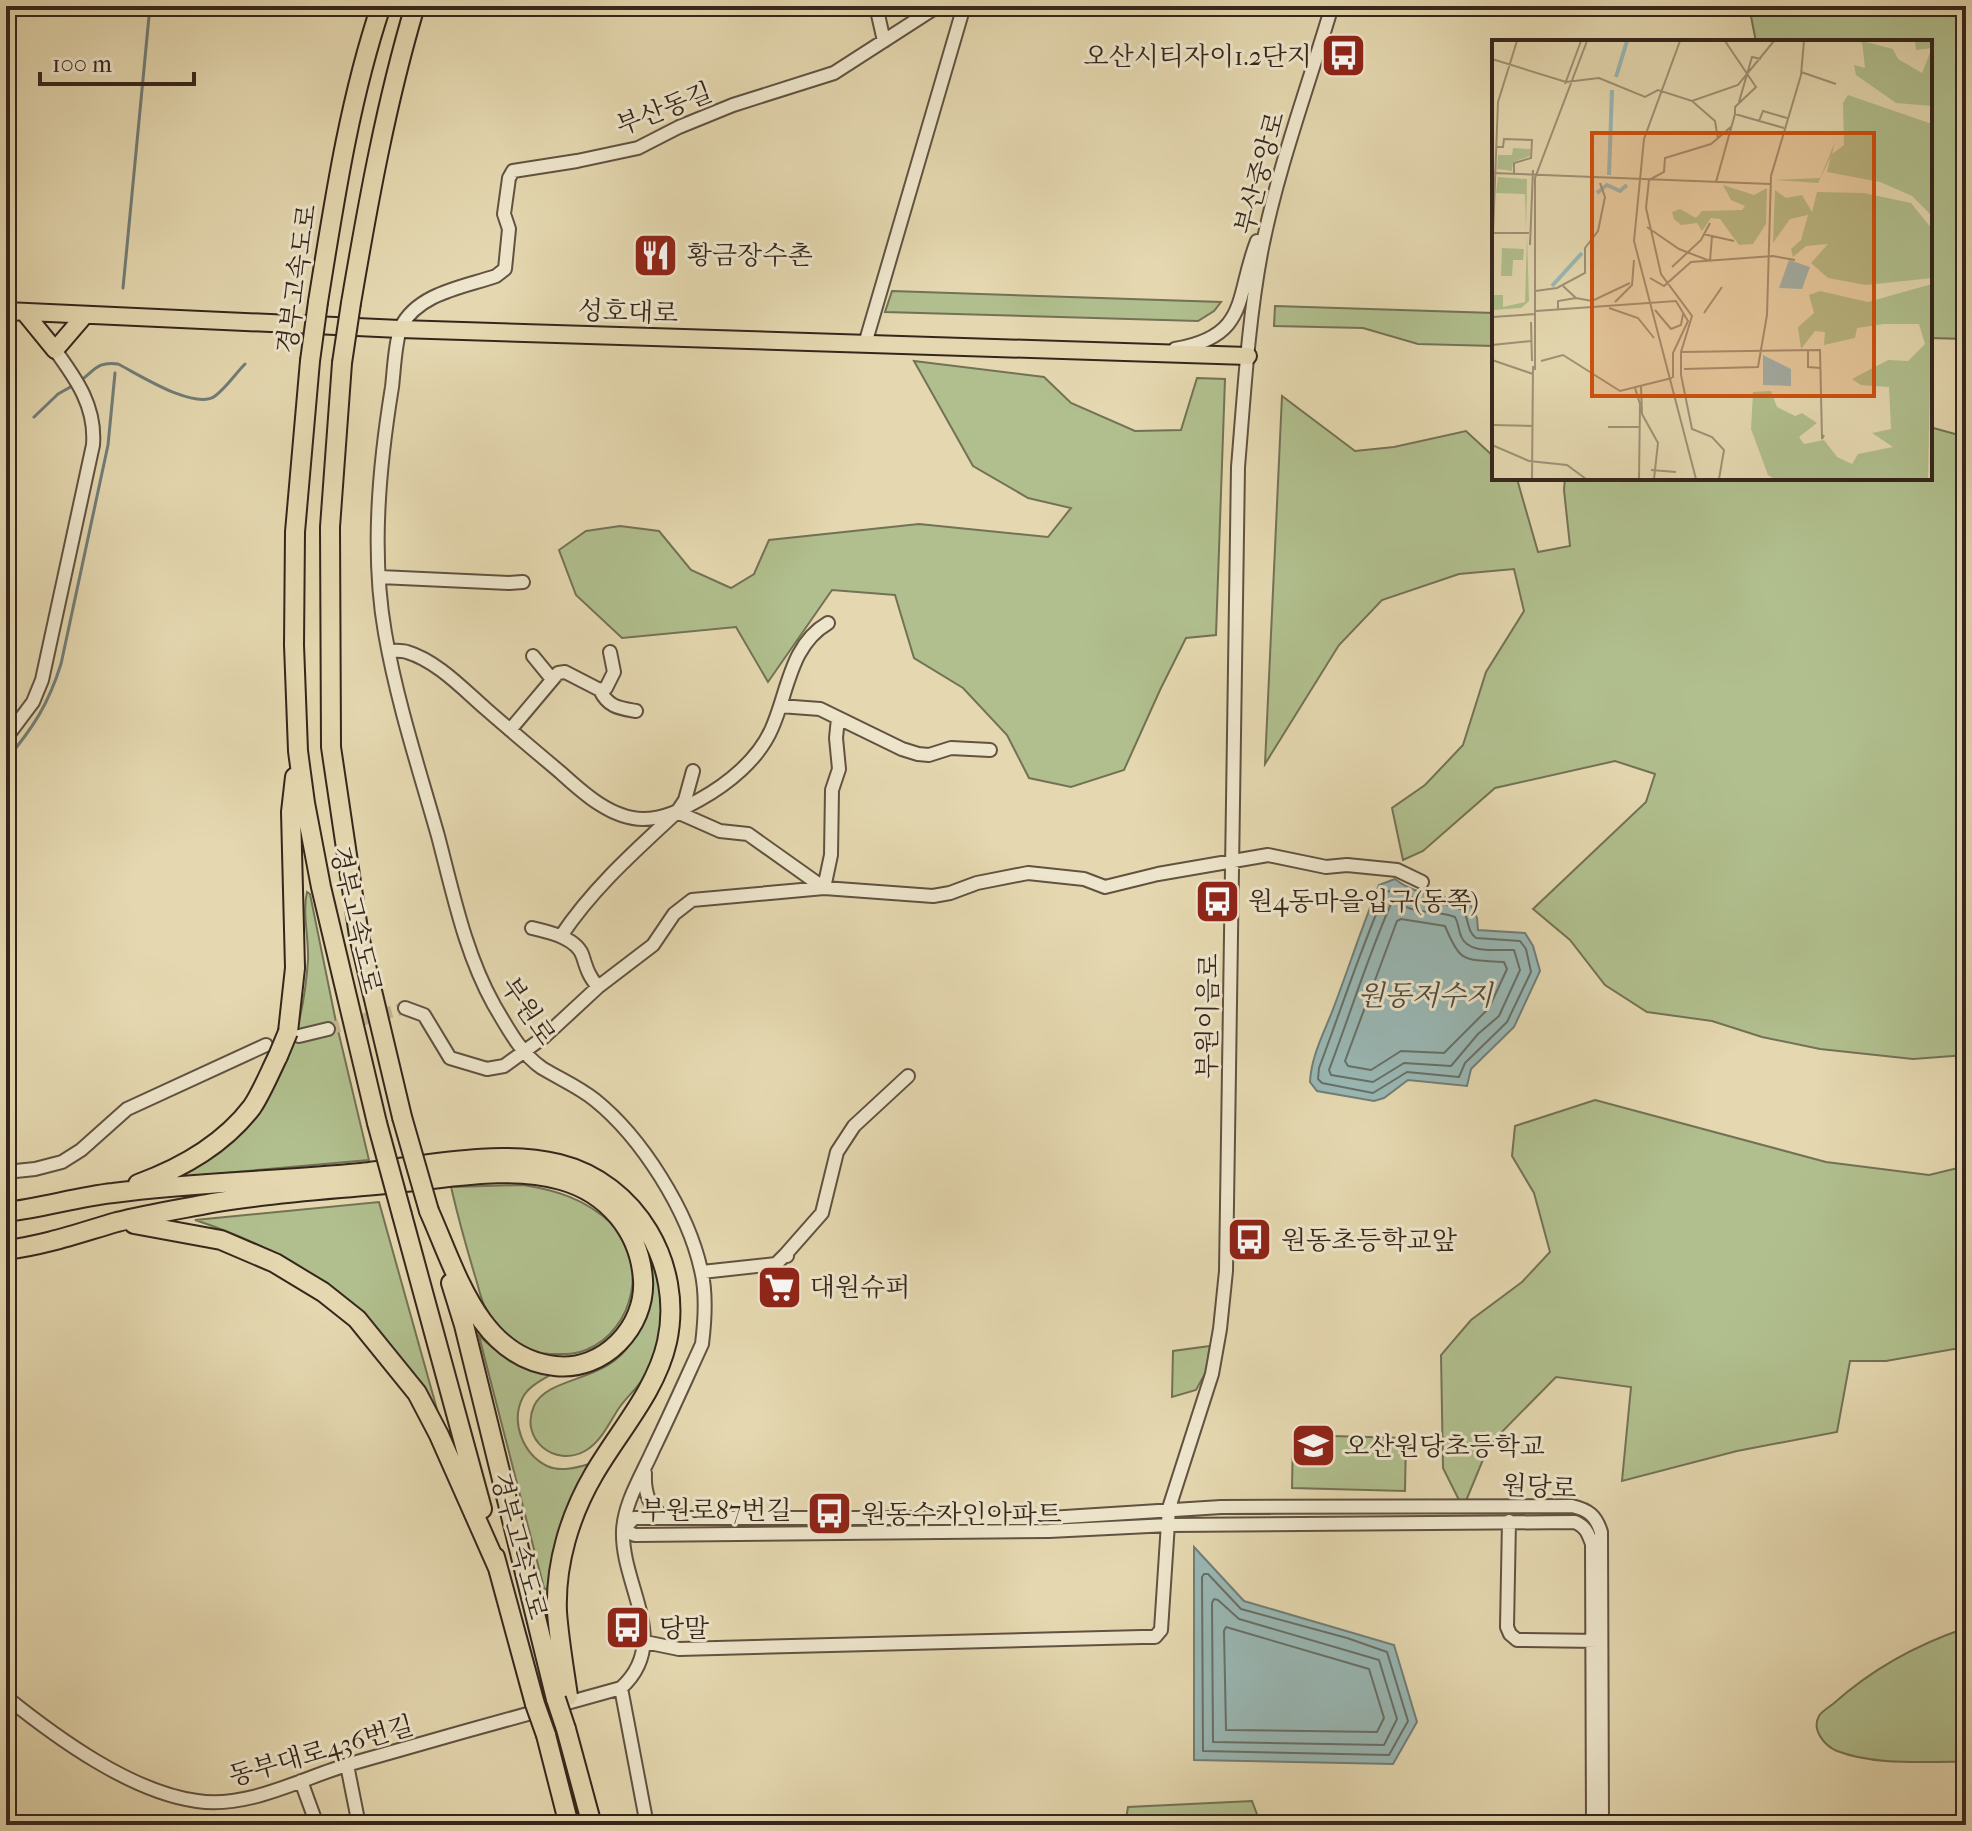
<svg xmlns="http://www.w3.org/2000/svg" width="1972" height="1831" viewBox="0 0 1972 1831" font-family="'IM FELL French Canon','Noto Serif KR',serif">
<rect width="100%" height="100%" fill="#e5d8b0"/>
<filter id="stains"><feTurbulence type="fractalNoise" baseFrequency=".0025" numOctaves="4"/><feColorMatrix values="0 0 0 0 .2 0 0 0 0 .09 0 0 0 0 .02 0 0 0 .5 -.17"/></filter>
<radialGradient id="worn" r=".72"><stop offset=".6" stop-color="#630" stop-opacity="0"/><stop offset="1" stop-color="#630" stop-opacity=".3"/></radialGradient>
<path fill="#b1bf8e" stroke="#737255" stroke-width="2" d="M 1749,6 L 1966,6 L 1966,339 L 1930,338 L 1930,42 L 1756,42 Z
M 892,291 L 1221,302 L 1214,311 L 1198,321 L 885,312 Z
M 1275,306 L 1494,313 L 1494,346 L 1418,344 L 1363,328 L 1274,326 Z
M 914,361 L 1044,377 L 1071,403 L 1135,431 L 1181,430 L 1197,378 L 1225,379 L 1216,635 L 1186,638 L 1160,690 L 1124,770 L 1071,787 L 1029,778 L 1007,735 L 963,688 L 914,658 L 895,595 L 832,590 L 768,682 L 736,627 L 622,638 L 576,595 L 559,550 L 586,531 L 620,526 L 659,531 L 691,570 L 731,588 L 754,574 L 769,540 L 919,524 L 1048,537 L 1071,508 L 1028,498 L 973,466 Z
M 1282,396 L 1355,451 L 1394,447 L 1466,431 L 1494,457 L 1494,478 L 1517,479 L 1538,552 L 1570,546 L 1564,490 L 1565,478 L 1930,478 L 1930,427 L 1966,437 L 1966,1055 L 1913,1059 L 1820,1049 L 1762,1037 L 1712,1021 L 1647,1012 L 1605,985 L 1570,940 L 1533,909 L 1646,802 L 1655,774 L 1615,761 L 1495,788 L 1423,851 L 1403,860 L 1392,808 L 1425,785 L 1463,745 L 1486,672 L 1524,611 L 1514,569 L 1459,574 L 1382,600 L 1339,645 L 1265,764 Z
M 307,892 L 310,894 L 336,1022 L 369,1160 L 180,1177 C 267,1124 301,1061 308,960 C 309,938 302,913 307,892 Z
M 1595,1100 L 1826,1162 L 1929,1175 L 1966,1166 L 1966,1347 L 1886,1361 L 1850,1361 L 1837,1432 L 1737,1451 L 1622,1481 L 1631,1387 L 1556,1377 L 1489,1445 L 1463,1508 L 1443,1468 L 1441,1355 L 1471,1320 L 1522,1282 L 1550,1252 L 1534,1193 L 1512,1156 L 1515,1126 Z
M 523,1185 C 556,1190 585,1199 611,1223 C 649,1260 635,1330 586,1350 C 575,1355 562,1354 550,1354 C 521,1352 497,1329 484,1305 C 480,1296 478,1285 475,1276 C 466,1246 458,1217 451,1187 Z
M 379,1202 L 440,1420 C 380,1316 309,1257 195,1220 Z
M 646,1250 L 651,1252 C 655,1263 662,1275 663,1286 C 666,1312 660,1346 649,1370 C 642,1384 628,1395 619,1408 C 609,1423 601,1442 585,1451 C 555,1468 519,1439 534,1406 C 548,1375 610,1383 632,1340 C 640,1323 644,1283 649,1262 Z
M 479,1336 C 501,1356 523,1367 552,1374 C 542,1380 529,1386 523,1397 C 510,1422 523,1454 547,1466 C 560,1472 576,1468 589,1464 L 562,1519 L 547,1590 L 544,1588 Z
M 1210,1346 L 1206,1372 L 1196,1390 L 1172,1397 L 1173,1351 Z
M 1293,1435 L 1406,1438 L 1405,1491 L 1292,1488 Z
M 1966,1628 L 1966,1762 C 1925,1761 1876,1766 1837,1751 C 1825,1746 1811,1730 1819,1716 C 1821,1712 1829,1707 1833,1704 C 1871,1670 1918,1644 1966,1628 Z
M 1252,1801 L 1261,1825 L 1125,1825 L 1128,1807 Z"/>
<path fill="#99b8b5" stroke="#717e78" stroke-width="2" d="M 1395,879 C 1419,898 1442,893 1470,903 L 1477,918 L 1478,930 L 1525,933 L 1533,946 L 1540,971 L 1514,1027 L 1471,1069 L 1467,1086 L 1408,1080 L 1384,1098 L 1374,1101 L 1317,1091 L 1310,1082 C 1311,1055 1326,1029 1335,1004 C 1350,964 1363,924 1379,885 Z
M 1194,1547 L 1244,1601 L 1394,1645 L 1417,1722 L 1393,1764 L 1194,1760 Z"/>
<g fill="none" stroke-linecap="round" stroke-linejoin="round">
<path stroke="#676f68" stroke-width="2" d="M 1394,889 C 1416,904 1439,900 1463,910 C 1469,919 1467,932 1476,938 L 1520,941 L 1526,949 L 1531,972 L 1507,1022 L 1465,1063 L 1459,1077 L 1407,1072 L 1373,1093 L 1322,1083 L 1318,1079 L 1319,1068 C 1341,1010 1360,950 1385,893 Z
M 1395,902 C 1414,914 1435,910 1455,917 C 1459,924 1458,929 1461,936 C 1468,955 1498,949 1514,950 L 1520,970 L 1499,1016 L 1478,1034 L 1451,1066 L 1404,1063 L 1373,1082 L 1331,1075 L 1329,1070 C 1350,1015 1367,958 1391,904 Z
M 1401,919 L 1445,926 C 1461,965 1464,959 1504,962 L 1507,969 L 1489,1008 L 1444,1053 L 1401,1051 L 1371,1070 L 1348,1066 L 1345,1061 L 1397,921 Z
M 1204,1574 L 1208,1574 L 1241,1609 L 1347,1638 L 1387,1652 L 1408,1721 L 1389,1755 L 1203,1751 L 1202,1577 Z
M 1214,1599 L 1218,1600 L 1239,1619 L 1379,1660 L 1397,1719 L 1384,1745 L 1213,1742 L 1212,1603 Z
M 1226,1627 L 1369,1669 L 1384,1718 L 1377,1732 L 1226,1730 L 1224,1631 Z"/>
<path stroke="#717e78" stroke-width="3" d="M 123,288 L 150,6
M 80,381 C 95,370 98,361 118,364 C 138,374 195,411 215,396 C 226,388 236,373 245,364
M 34,417 L 58,394 L 74,385
M 6,760 C 33,728 48,705 61,664 L 108,445 L 115,373"/>
<path stroke="#c2b492" stroke-width="12" stroke-dasharray="12 6" stroke-linecap="butt" d="M 328,1029 L 405,1008"/>
<defs>
<path id="minor" d="M 876,6 L 884,41
M 865,344 L 964,6
M 1175,349 C 1250,336 1235,297 1257,241
M 380,577 L 509,583 L 523,582
M 389,651 C 395,651 401,650 407,652 C 437,661 463,689 486,709 C 510,730 535,751 560,772 C 582,792 611,819 643,819 C 664,819 681,810 699,800 C 728,784 759,759 772,728 C 788,692 790,645 828,623
M 533,656 L 551,678
M 600,690 C 608,707 619,708 636,711
M 780,706 L 820,709 L 902,749 L 918,754 L 929,755 L 951,748 L 990,750
M 510,730 L 558,673 L 565,672 L 600,690 L 606,688 L 614,672 L 610,652
M 6,738 L 33,702 L 42,680 L 93,445 C 96,407 77,380 55,350
M 677,812 L 720,831 L 748,834 L 824,888 L 831,855 L 832,790 L 839,769 L 836,738 L 838,718
M 532,928 C 549,932 578,938 583,957 C 587,970 589,976 598,987
M 561,936 C 593,888 635,851 677,812 L 685,800 L 693,771
M 405,1008 L 424,1015 L 450,1058 L 487,1069 L 504,1066 L 544,1037 L 598,987 L 653,945 L 674,914 L 692,900 L 824,888 L 933,896 L 950,893 L 977,883 L 1028,873 L 1084,879 L 1105,887 L 1158,874 L 1268,855 L 1326,867 L 1347,865 L 1397,870 L 1422,882
M 299,1036 L 328,1029
M 6,1172 L 35,1169 L 62,1162 L 81,1150 L 127,1109 L 266,1045
M 785,1255 L 822,1213 L 837,1152 L 854,1126 L 908,1076
M 702,1272 L 776,1264 L 785,1255 L 787,1256
M 645,1473 C 644,1491 649,1511 667,1517
M 1509,1521 L 1507,1627 L 1510,1634 L 1517,1640 L 1599,1641
M 625,1528 L 634,1518 L 1049,1518 L 1221,1507 L 1572,1506 C 1589,1510 1596,1516 1601,1532 L 1602,1825
M 623,1530 L 635,1535 L 1049,1531 L 1169,1525 L 1575,1522 C 1586,1527 1588,1533 1592,1544 L 1593,1825
M 645,1642 L 679,1649 L 1142,1637 L 1155,1637 L 1161,1630 L 1169,1508 L 1212,1374 L 1220,1329 L 1226,1271 L 1238,467 C 1244,396 1248,323 1261,253 C 1277,170 1308,87 1332,6
M 621,1688 L 647,1825
M 6,1697 C 57,1738 131,1792 197,1801 C 248,1809 302,1778 350,1764 C 440,1738 531,1713 621,1688 C 672,1642 621,1586 623,1531 C 624,1503 642,1475 653,1450 C 670,1415 686,1379 702,1344 C 705,1320 707,1294 701,1270 C 688,1211 642,1138 595,1100 C 579,1087 560,1079 542,1068 C 521,1054 507,1027 494,1005 C 465,953 453,893 438,836 C 419,769 397,702 385,633 C 371,553 379,467 392,387 C 394,371 395,341 401,327 C 418,293 464,287 496,276 L 505,269 L 509,229 L 504,214 L 509,178 L 513,171 L 577,161 L 638,148 L 679,127 L 733,105 L 834,73 L 938,6
M 347,1765 L 359,1825
M 301,1781 L 317,1825"/>
<path id="major" d="M 6,311 L 400,329 L 1248,356
M 24,312 L 55,350 L 85,315"/>
<path id="highway" d="M 318,302 C 334,203 349,101 381,6
M 351,303 C 368,203 386,103 415,6
M 310,361 L 295,532 L 294,645 L 298,751 L 305,803 L 321,887 L 377,1123
M 342,363 L 330,527 L 331,747 L 359,936 L 402,1117
M 288,1032 L 295,968 L 291,812 L 295,777
M 138,1184 C 182,1168 223,1145 252,1107 C 262,1092 270,1072 278,1056
M 6,1212 C 42,1208 77,1197 113,1193 C 195,1182 278,1181 361,1173 C 422,1166 498,1149 559,1164 C 636,1183 684,1265 667,1342 C 656,1391 619,1431 594,1474 C 570,1515 555,1564 557,1612 C 559,1640 564,1668 568,1696
M 402,1215 L 482,1509
M 134,1224 L 221,1240 L 275,1263 L 323,1292 L 357,1319 L 417,1393 L 439,1435 L 498,1568
M 6,1250 C 46,1245 79,1233 117,1222 C 148,1214 181,1209 212,1203 C 275,1192 341,1189 405,1182 C 455,1177 512,1166 561,1180 C 608,1193 640,1232 643,1280 C 646,1327 603,1372 555,1366 C 479,1358 456,1271 429,1211
M 451,1283 L 464,1325 L 556,1699
M 495,1557 L 535,1704
M 566,1729 L 592,1825
M 546,1735 L 569,1825"/>
</defs>
<use href="#minor" stroke="#615241" stroke-width="16"/>
<use href="#major" stroke="#35261c" stroke-width="20"/>
<use href="#highway" stroke="#35261c" stroke-width="22"/>
<use href="#minor" stroke="#eee6cc" stroke-width="12"/>
<use href="#major" stroke="#e5d8b0" stroke-width="16"/>
<use href="#highway" stroke="#e5d8b0" stroke-width="18"/>
<defs>
<path id="highway-bridge" d="M 310,361 L 318,302
M 342,363 L 351,303
M 278,1056 L 288,1032
M 402,1117 L 429,1211
M 377,1123 L 402,1215
M 556,1699 L 566,1729
M 535,1704 L 546,1735"/>
</defs>
<use href="#highway-bridge" stroke="#35261c" stroke-width="22" stroke-linecap="butt"/>
<use href="#highway-bridge" stroke="#e5d8b0" stroke-width="18"/>
</g>
<defs>
<symbol id="bus-square" viewBox="-11 -11 22 22"><rect x="-9" y="-9" width="18" height="18" rx="4" fill="#8f2418" stroke="#eee6cc"/><path d="M-5-6H5V4H4V6H2V4H-2V6H-4V4H-5ZM-3.5-4V0h7V-4ZM-3.5 1.2v1.5H-2V1.2ZM2 1.2v1.5H3.5V1.2Z" fill="#fff"/></symbol>
<symbol id="restaurant-square" viewBox="-11 -11 22 22"><rect x="-9" y="-9" width="18" height="18" rx="4" fill="#8f2418" stroke="#eee6cc"/><path d="M-5-6h1v4h1v-4h1v4h1v-4h1v5L-1.5 .5V6h-2V.5L-5-1ZM5-6V6H3V1.5H1.5Q1.5-4 5-6Z" fill="#fff"/></symbol>
<symbol id="supermarket-square" viewBox="-11 -11 22 22"><rect x="-9" y="-9" width="18" height="18" rx="4" fill="#8f2418" stroke="#eee6cc"/><path d="M-6-5.5h2.5l.6 2H6L4.5 2H-2.5L-4.4-4H-6ZM-1.5 3.2a1.3 1.3 0 1 0 .1 0ZM3 3.2a1.3 1.3 0 1 0 .1 0Z" fill="#fff"/></symbol>
<symbol id="school-square" viewBox="-11 -11 22 22"><rect x="-9" y="-9" width="18" height="18" rx="4" fill="#8f2418" stroke="#eee6cc"/><path d="M0-5L7-2L0 1L-7-2ZM-4 1L0 2.5L4 1V4Q0 6-4 4Z" fill="#fff"/></symbol>
</defs>
<g fill-rule="evenodd">
<use href="#bus-square" x="1318" y="30" width="51" height="51"/>
<use href="#restaurant-square" x="630" y="230" width="51" height="51"/>
<use href="#bus-square" x="1192" y="876" width="51" height="51"/>
<use href="#bus-square" x="1224" y="1214" width="51" height="51"/>
<use href="#supermarket-square" x="754" y="1262" width="51" height="51"/>
<use href="#school-square" x="1288" y="1420" width="51" height="51"/>
<use href="#bus-square" x="804" y="1488" width="51" height="51"/>
<use href="#bus-square" x="602" y="1602" width="51" height="51"/>
</g>
<g text-anchor="middle" dominant-baseline="central" stroke-width="6" stroke-linejoin="round" paint-order="stroke">
<g font-size="26" fill="#35261c" stroke="#eee6cc" text-anchor="start">
<text x="1312" y="56" text-anchor="end">오산시티자이1.2단지</text>
<text x="687" y="255">황금장수촌</text>
<text x="1248" y="901">원4동마을입구(동쪽)</text>
<text x="1281" y="1240">원동초등학교앞</text>
<text x="810" y="1287">대원슈퍼</text>
<text x="1344" y="1446">오산원당초등학교</text>
<text x="861" y="1514">원동수자인아파트</text>
<text x="659" y="1628">당말</text>
</g>
<g font-size="26" fill="#35261c" stroke="#eee6cc">
<text transform="translate(664 109) rotate(-21)">부산동길</text>
<text transform="translate(1260 173) rotate(-75)">부산중앙로</text>
<text transform="translate(297 279) rotate(-82)">경부고속도로</text>
<text transform="translate(628 312) rotate(2)">성호대로</text>
<text transform="translate(356 920) rotate(77)">경부고속도로</text>
<text transform="translate(528 1011) rotate(56)">부원로</text>
<text transform="translate(1208 1016) rotate(-89)">부원이음로</text>
<text transform="translate(1539 1487) rotate(3)">원당로</text>
<text x="716" y="1510">부원로87번길</text>
<text transform="translate(519 1546) rotate(75)">경부고속도로</text>
<text transform="translate(321 1751) rotate(-16)">동부대로436번길</text>
</g>
<g font-size="28" font-style="italic" fill="#4e4a42" stroke="#eee6cc">
<text x="1425" y="995">원동저수지</text>
</g>
</g>
<g transform="translate(1492 40)">
<rect width="440" height="440" fill="#e5d8b0"/>
<path d="M 370,1 L 401,9 L 406,19 L 430,33 L 440,8 L 424,10 L 423,1 L 440,1 L 440,66 L 404,63 L 364,35 L 362,25 L 373,28 ZM 356,55 L 440,84 L 440,176 L 420,156 L 388,142 L 335,132 L 339,116 L 326,143 L 282,140 L 328,138 L 343,102 L 340,114 L 352,105 L 351,63 ZM 21,108 L 38,109 L 38,116 L 21,122 L 20,131 L 5,129 L 6,115 L 20,115 ZM 6,137 L 35,139 L 34,191 L 33,154 L 4,153 ZM 231,145 L 262,155 L 275,148 L 274,184 L 261,204 L 247,205 L 228,179 L 219,178 L 210,191 L 205,183 L 189,185 L 182,179 L 180,172 L 188,169 L 204,178 L 210,171 L 250,170 L 253,166 L 239,160 ZM 283,150 L 294,158 L 310,155 L 320,172 L 325,152 L 372,153 L 419,163 L 440,189 L 440,238 L 374,245 L 336,238 L 319,223 L 336,204 L 314,206 L 301,217 L 299,209 L 309,200 L 316,175 L 298,179 L 281,203 ZM 35,196 L 37,261 L 29,268 L 0,270 L 0,255 L 11,255 L 11,267 L 33,262 ZM 10,208 L 32,209 L 31,220 L 21,220 L 20,236 L 9,236 ZM 440,244 L 436,439 L 282,439 L 276,435 L 259,389 L 261,352 L 279,351 L 285,367 L 303,376 L 310,373 L 325,383 L 307,397 L 312,404 L 332,400 L 345,417 L 360,424 L 366,414 L 401,407 L 380,393 L 399,389 L 397,347 L 369,345 L 360,339 L 396,320 L 416,321 L 433,304 L 427,284 L 392,284 L 365,288 L 363,298 L 332,305 L 333,292 L 323,291 L 309,309 L 306,287 L 322,273 L 317,255 L 328,251 L 376,262 Z" fill="#b1bf8e"/>
<path d="M 297,220 L 318,227 L 310,249 L 287,248 ZM 271,315 L 299,329 L 299,346 L 271,345 Z" fill="#99b8b5"/>
<path fill="none" stroke="#99b8b5" stroke-width="4" d="M 124,37 L 135,1M 117,135 L 120,50M 105,153 L 115,145 L 128,151 L 135,145M 60,246 L 90,213"/>
<path fill="none" stroke="#9f9175" stroke-width="2" d="M 188,1 L 152,99 L 142,201 L 204,439M 233,1 L 264,47 L 243,67 L 243,74M 0,19 L 74,42 L 107,38 L 153,57 L 166,50 L 200,61 L 246,45 L 282,1M 309,32 L 344,44M 73,44 L 89,1M 200,61 L 223,81 L 226,99M 247,62 L 260,17 L 269,19M 267,81 L 271,71 L 295,78M 5,107 L 11,107 L 12,99 L 40,100 L 39,118 L 22,123 L 22,134M 0,133 L 278,144M 224,142 L 243,74 L 292,88M 155,187 L 187,209 L 218,221 L 220,196M 0,193 L 37,193M 1,193 L 6,62 L 25,1M 211,194 L 242,201M 38,205 L 41,130M 180,227 L 209,200 L 218,183M 158,238 L 172,246 L 199,222 L 281,216 L 303,220M 71,246 L 84,258 L 100,261 L 138,243M 43,251 L 65,248 L 93,233 L 93,208 L 106,191 L 113,157 L 108,143M 123,262 L 140,245 L 142,220M 117,268 L 146,278 L 162,298M 66,269 L 66,261 L 84,258M 163,270 L 179,289 L 189,285 L 191,274M 44,271 L 184,261 L 196,281 L 181,313 L 181,338M 212,273 L 230,247M 0,277 L 43,274M 39,282 L 40,321M 0,305 L 39,301M 316,311 L 316,327 L 329,328M 190,312 L 328,310 L 330,399 L 332,395M 0,320 L 41,334M 49,321 L 71,315 L 128,351 L 180,338M 192,329 L 266,327 L 275,275 L 279,136 L 309,35 L 312,1M 43,330 L 43,138 L 95,1M 149,346 L 150,374 L 166,403 L 162,439M 143,348 L 148,364 L 147,439M 0,385 L 41,386M 116,387 L 147,387M 0,405 L 37,421 L 75,425 L 94,439M 159,430 L 184,432M 40,439 L 41,326M 227,439 L 232,410 L 220,397 L 200,389 L 189,335 L 189,312 L 200,276 L 169,234 L 154,168 L 157,140 L 172,132 L 173,118 L 219,104 L 240,86"/>
<path fill="#cd510e" fill-opacity="0.15" stroke="#cd510e" stroke-width="4" d="M 100,93 L 382,93 L 382,356 L 100,356 Z"/>
<rect width="440" height="440" fill="none" stroke="#35261c" stroke-width="4"/>
</g>
<rect width="1972" height="1831" fill="none" stroke="#e5d8b0" stroke-width="32"/>
<rect x="8" y="8" width="1956" height="1815" fill="none" stroke="#35261c" stroke-width="4"/>
<rect x="16" y="16" width="1940" height="1799" fill="none" stroke="#35261c" stroke-width="2"/>
<path d="M40 72v12h154v-12" fill="none" stroke="#35261c" stroke-width="4"/>
<text x="52" y="72" font-size="24" fill="#35261c" stroke="#eee6cc" stroke-width="6" paint-order="stroke">100 m</text>
<rect width="100%" height="100%" filter="url(#stains)"/>
<rect width="100%" height="100%" fill="url(#worn)"/>
</svg>
